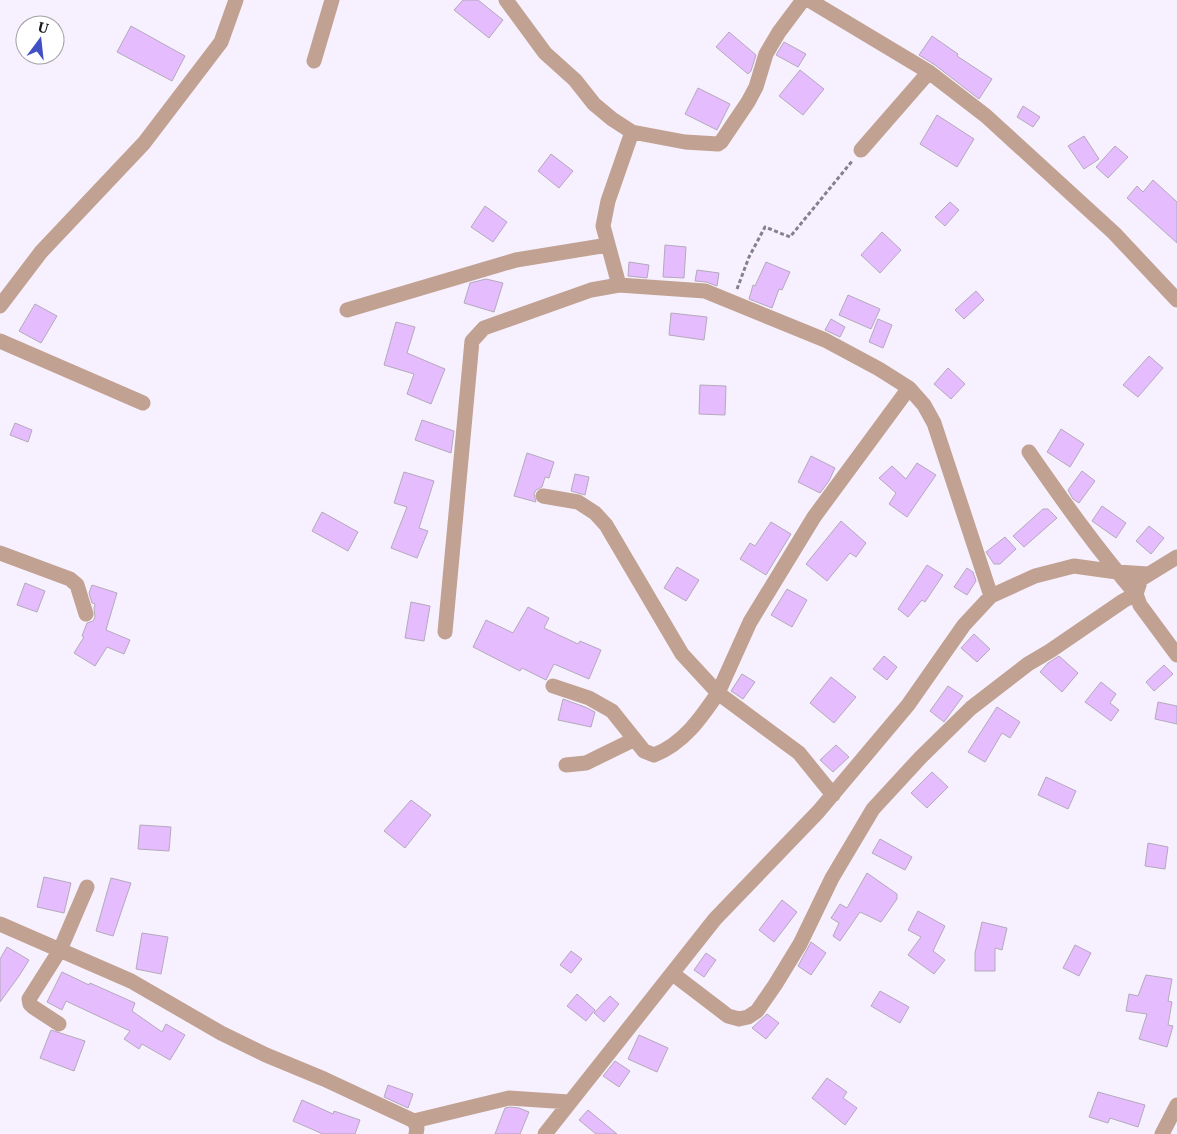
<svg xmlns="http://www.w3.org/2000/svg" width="1177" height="1134" viewBox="0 0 1177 1134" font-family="'IBM Plex Serif',serif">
<rect width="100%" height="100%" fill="#f7f0ff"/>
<path fill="#e5bcfd" stroke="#b4aaba" d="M 463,0 L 478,0 L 503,20 L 489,38 L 454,10 Z
M 131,26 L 185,56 L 172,81 L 117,52 Z
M 729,32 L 756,55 L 751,71 L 748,74 L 716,47 Z
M 932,36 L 958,54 L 957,56 L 992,79 L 979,99 L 935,65 L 919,55 Z
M 784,42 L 806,54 L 798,67 L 776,55 Z
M 800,70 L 824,89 L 803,115 L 779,96 Z
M 698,88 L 730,104 L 717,130 L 685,114 Z
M 1023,106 L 1040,117 L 1033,127 L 1017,117 Z
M 937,115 L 974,139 L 957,167 L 920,144 Z
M 1084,136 L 1099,159 L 1084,169 L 1068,146 Z
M 1115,146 L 1128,157 L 1108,178 L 1096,167 Z
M 551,154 L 573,171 L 559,188 L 538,171 Z
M 1153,180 L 1177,202 L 1177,243 L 1127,198 L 1137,186 L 1143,192 Z
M 950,202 L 959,210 L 945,226 L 935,217 Z
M 485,206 L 507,222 L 493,242 L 471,227 Z
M 882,232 L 901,250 L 880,273 L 861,255 Z
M 665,245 L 686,247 L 684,278 L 663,277 Z
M 629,262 L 649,265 L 647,278 L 628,276 Z
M 766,262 L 790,272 L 782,290 L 779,289 L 772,308 L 749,299 L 753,285 L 755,286 Z
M 697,270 L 719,273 L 717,286 L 706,282 L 695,281 Z
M 486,279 L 503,283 L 494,312 L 464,303 L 470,283 Z
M 976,291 L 984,300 L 964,319 L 955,310 Z
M 848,295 L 880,309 L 871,329 L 839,315 Z
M 35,304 L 57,316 L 41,343 L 19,331 Z
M 671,313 L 707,317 L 704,340 L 669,335 Z
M 831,319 L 845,327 L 840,337 L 825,330 Z
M 878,319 L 892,325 L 883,348 L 869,342 Z
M 396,322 L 415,327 L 407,353 L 445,369 L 431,404 L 407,394 L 414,374 L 384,365 Z
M 1149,356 L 1163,368 L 1138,397 L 1123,385 Z
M 948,368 L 965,384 L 951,399 L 934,384 Z
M 700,385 L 726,386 L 725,415 L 699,414 Z
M 422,420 L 454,431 L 451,453 L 415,440 Z
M 15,423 L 32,430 L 28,442 L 10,435 Z
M 1061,429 L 1084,444 L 1070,467 L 1047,452 Z
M 527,453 L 554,462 L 549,478 L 545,477 L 542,487 L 536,490 L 534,494 L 536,502 L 514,496 Z
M 811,456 L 835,468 L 829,481 L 820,493 L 798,482 Z
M 917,463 L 936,475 L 907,517 L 889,504 L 896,493 L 879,478 L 892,466 L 906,479 Z
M 1082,471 L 1095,481 L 1079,503 L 1073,499 L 1068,490 Z
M 404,472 L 434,481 L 419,528 L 428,531 L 417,558 L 391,548 L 407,507 L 394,503 Z
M 575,474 L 589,477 L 585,495 L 571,491 Z
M 1102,506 L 1126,523 L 1116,538 L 1092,521 Z
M 1043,509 L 1048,509 L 1057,518 L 1024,547 L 1013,536 Z
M 322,512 L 358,532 L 348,551 L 312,531 Z
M 841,521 L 866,543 L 856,557 L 850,553 L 827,581 L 806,564 Z
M 771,522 L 791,534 L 766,575 L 740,559 L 750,543 L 755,546 Z
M 1149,526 L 1164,538 L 1151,554 L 1136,541 Z
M 1005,537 L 1016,549 L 1000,564 L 994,564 L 986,552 Z
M 927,565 L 943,575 L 925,602 L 922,600 L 908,617 L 898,609 Z
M 677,567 L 699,580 L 686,601 L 664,588 Z
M 967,568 L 973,572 L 976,581 L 967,595 L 954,587 Z
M 25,583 L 45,591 L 37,612 L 17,605 Z
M 92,585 L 117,593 L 106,630 L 130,640 L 124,654 L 107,647 L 95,666 L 74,653 L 84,637 L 82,636 L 87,623 L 93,621 L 95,617 L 94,608 L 95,604 L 92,603 L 89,593 Z
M 787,589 L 807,600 L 792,627 L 771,615 Z
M 411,602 L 430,606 L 424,641 L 405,638 Z
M 528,607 L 549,618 L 544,628 L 578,644 L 580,641 L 601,650 L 589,679 L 554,664 L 546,680 L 522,668 L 520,671 L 473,647 L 486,620 L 513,633 Z
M 974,634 L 990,649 L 977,662 L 961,648 Z
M 884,656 L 897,667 L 887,680 L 873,669 Z
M 1059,656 L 1078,673 L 1062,692 L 1040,672 L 1048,663 Z
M 1164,665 L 1173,674 L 1154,691 L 1146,682 Z
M 742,674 L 755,682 L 743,699 L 731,691 Z
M 831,677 L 856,697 L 834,723 L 810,703 Z
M 1101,682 L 1116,694 L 1110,703 L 1119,710 L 1111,721 L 1085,702 Z
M 948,686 L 963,696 L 944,722 L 930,711 Z
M 563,699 L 585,707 L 595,712 L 591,727 L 558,720 Z
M 1158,702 L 1177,706 L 1177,724 L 1155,719 Z
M 997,707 L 1020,722 L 1010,738 L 1002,733 L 985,762 L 968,752 Z
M 836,745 L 849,757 L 833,772 L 820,760 Z
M 932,772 L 948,787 L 927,808 L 911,793 Z
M 1046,777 L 1076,791 L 1068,809 L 1038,795 Z
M 411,800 L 431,815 L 405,848 L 384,831 Z
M 140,825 L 171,827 L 169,851 L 138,849 Z
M 880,839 L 912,857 L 905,870 L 872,853 Z
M 1148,843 L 1168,847 L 1165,869 L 1145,866 Z
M 867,873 L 897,894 L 897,899 L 881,922 L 860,912 L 840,941 L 833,936 L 839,923 L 831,918 L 840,904 L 847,908 Z
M 44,877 L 71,883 L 64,913 L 37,907 Z
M 111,878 L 131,883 L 113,936 L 96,931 Z
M 782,900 L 797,912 L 774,942 L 759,930 Z
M 918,911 L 945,926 L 933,951 L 945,960 L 934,974 L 908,955 L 921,937 L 908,930 Z
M 982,922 L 1007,928 L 1002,950 L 995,948 L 995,971 L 975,971 L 975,953 Z
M 142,933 L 168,937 L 161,974 L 136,969 Z
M 811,942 L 826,953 L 811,975 L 798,966 Z
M 1075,945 L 1091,953 L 1079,976 L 1063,968 Z
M 7,947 L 29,960 L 19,976 L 0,1002 L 0,959 Z
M 571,951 L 582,959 L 571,973 L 560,965 Z
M 706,953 L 716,960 L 704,977 L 694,970 Z
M 62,972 L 89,985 L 90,983 L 135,1003 L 132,1011 L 162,1032 L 166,1024 L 185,1035 L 170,1060 L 142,1044 L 139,1049 L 124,1039 L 130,1031 L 66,1001 L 62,1010 L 47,1002 Z
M 1146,975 L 1172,979 L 1168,1001 L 1172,1002 L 1168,1025 L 1173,1026 L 1167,1047 L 1139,1039 L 1147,1014 L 1126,1011 L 1129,994 L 1138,996 Z
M 880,991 L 909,1007 L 900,1023 L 871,1006 Z
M 577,994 L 595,1010 L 586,1021 L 567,1006 Z
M 610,996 L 619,1004 L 604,1022 L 594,1013 Z
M 767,1014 L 779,1023 L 766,1039 L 752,1028 Z
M 51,1030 L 85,1041 L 74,1071 L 40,1058 Z
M 639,1035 L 668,1048 L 657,1072 L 628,1059 Z
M 615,1061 L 630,1071 L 619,1087 L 603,1076 Z
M 827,1078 L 847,1092 L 843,1098 L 857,1108 L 845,1125 L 812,1098 Z
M 388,1085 L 413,1094 L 408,1108 L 384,1097 Z
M 1098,1092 L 1145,1105 L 1138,1127 L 1110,1118 L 1108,1123 L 1089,1117 Z
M 302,1100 L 333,1114 L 334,1111 L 360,1120 L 355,1134 L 323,1134 L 293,1121 Z
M 510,1107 L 519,1108 L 529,1112 L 520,1134 L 495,1134 L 505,1108 Z
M 588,1110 L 617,1134 L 596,1134 L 579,1120 Z"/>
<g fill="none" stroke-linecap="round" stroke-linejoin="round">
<path stroke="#85808b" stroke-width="3" stroke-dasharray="4 2.5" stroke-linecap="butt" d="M 737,289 L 749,257 L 765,227 L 790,237 L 853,160"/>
<path stroke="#c1a191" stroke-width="15" d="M 506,0 L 545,53 L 575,80 L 594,104 L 612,119 L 632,132 L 685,142 L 718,144 L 721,142 L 748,102 L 756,87 L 766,54 L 779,32 L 803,0
M 809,0 L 929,72 L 986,116 L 1114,233 L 1177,300
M 314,61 L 332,0
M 861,150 L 929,72
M 619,285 L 603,226 L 608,201 L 632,132
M 0,306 L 41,252 L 144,143 L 221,42 L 236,0
M 347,310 L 516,260 L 608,245
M 0,341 L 143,403
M 543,496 L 578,502 L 595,513 L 606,525 L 682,654 L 718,693 C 701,718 683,744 654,755 L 644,751 L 612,711 L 589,698 L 553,686
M 0,553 L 70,579 L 77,585 L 86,614
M 1177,557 L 1141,579 L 1136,594 L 1140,605 L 1177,655
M 445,632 L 472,341 L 484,328 L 591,290 L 619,285 L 705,291 L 825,340 L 879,369 L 909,388 L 924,405 L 934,423 L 991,596
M 566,765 L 586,763 L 633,740
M 833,795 L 799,753 L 718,693 L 750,622 L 814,517 L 909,388
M 0,924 L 131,981 L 221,1033 L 266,1055 L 324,1079 L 414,1121 L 417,1128 L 416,1134
M 673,974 L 728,1016 L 739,1019 L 748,1017 L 757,1011 L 775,985 L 800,944 L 832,878 L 873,809 L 921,757 L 971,708 L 1028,664 L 1050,651 L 1123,601 L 1136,594 C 1097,549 1063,501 1029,452
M 59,1024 L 33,1007 L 30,1004 L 29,999 L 60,950 L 87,887
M 414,1121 L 509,1098 L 569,1102
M 545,1134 L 715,919 L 818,812 L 908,705 L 964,625 L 991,596 L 1035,576 L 1074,566 L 1117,572 L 1148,574
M 1162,1134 L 1177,1105"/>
</g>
<g transform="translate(40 40) rotate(15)"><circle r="24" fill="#ffffff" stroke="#a3a1a4"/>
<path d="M0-4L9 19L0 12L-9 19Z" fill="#4150c4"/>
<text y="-8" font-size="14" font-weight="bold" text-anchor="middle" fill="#18151b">U</text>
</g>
</svg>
